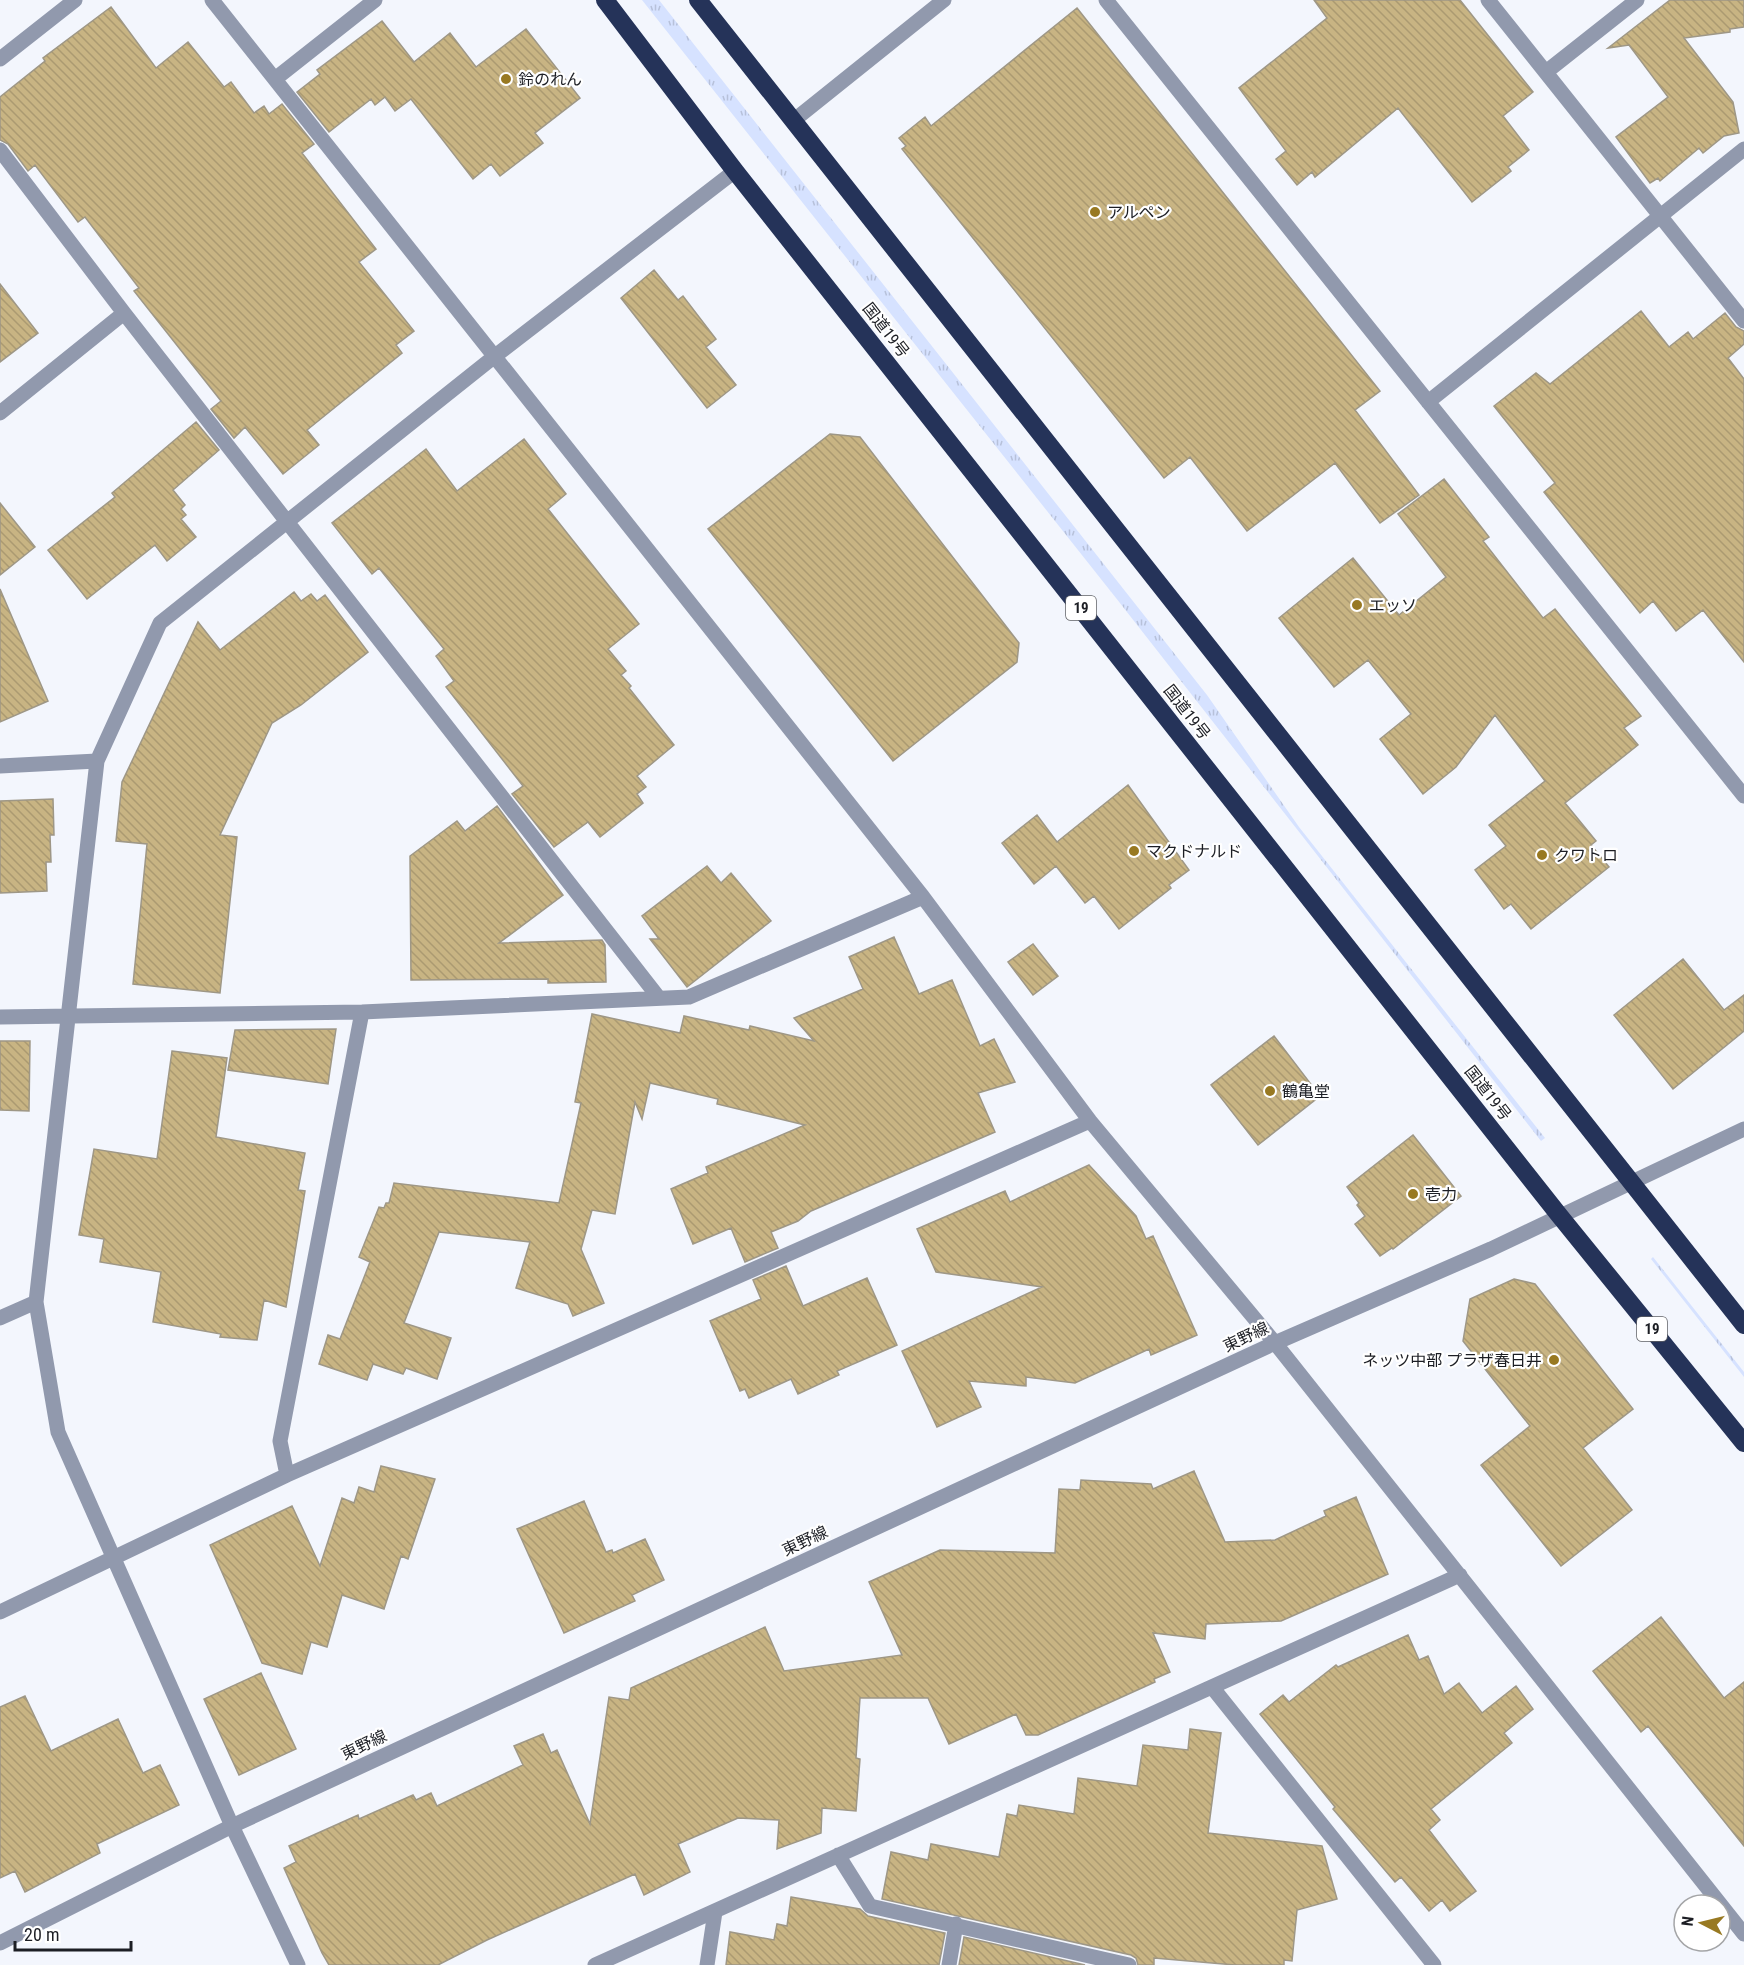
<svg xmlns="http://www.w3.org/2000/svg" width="1744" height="1965" viewBox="0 0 1744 1965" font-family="'Roboto Condensed','Noto Sans JP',sans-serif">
<defs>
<pattern id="grass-tufts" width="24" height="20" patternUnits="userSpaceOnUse" patternTransform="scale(1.5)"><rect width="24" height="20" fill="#d6e2ff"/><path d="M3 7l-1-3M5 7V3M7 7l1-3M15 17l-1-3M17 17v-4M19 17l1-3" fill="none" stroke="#b7c1da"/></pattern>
<pattern id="building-back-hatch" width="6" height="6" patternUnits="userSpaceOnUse" patternTransform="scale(1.5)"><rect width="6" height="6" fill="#c8b483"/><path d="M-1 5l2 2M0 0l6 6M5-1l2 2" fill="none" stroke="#ab9a71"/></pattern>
</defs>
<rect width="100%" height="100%" fill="#f3f6fd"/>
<path fill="url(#grass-tufts)" d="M 642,0 L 659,0 L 1207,695 L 1299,827 L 1545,1138 L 1541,1141 L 1116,598 Z
M 1653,1257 L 1744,1372 L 1744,1377 L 1651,1259 Z"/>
<path fill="url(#building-back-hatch)" stroke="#9e9786" stroke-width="1.5" d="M 1314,0 L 1460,0 L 1533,92 L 1503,116 L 1529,150 L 1508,167 L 1511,171 L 1472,202 L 1398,108 L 1315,177 L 1312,172 L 1297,185 L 1276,159 L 1286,151 L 1239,88 L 1327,18 Z
M 1670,0 L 1744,0 L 1744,27 L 1730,29 L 1730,32 L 1684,38 L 1733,102 L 1739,133 L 1724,136 L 1703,153 L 1699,148 L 1660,181 L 1658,178 L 1650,183 L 1616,137 L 1668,97 L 1629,45 L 1608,48 Z
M 111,7 L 156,68 L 188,42 L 224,87 L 231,82 L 254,113 L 264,106 L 269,114 L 282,104 L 314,144 L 302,153 L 376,249 L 359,262 L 414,331 L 396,345 L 402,353 L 307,430 L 319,445 L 283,474 L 245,427 L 234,438 L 211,409 L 221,401 L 134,291 L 139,288 L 85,217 L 78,222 L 35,165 L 28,171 L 8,144 L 0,140 L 0,97 L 45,61 L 43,58 Z
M 1077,8 L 1380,391 L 1355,410 L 1419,495 L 1380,523 L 1335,463 L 1247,531 L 1190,457 L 1164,478 L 902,149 L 906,146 L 899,138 L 925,117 L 931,126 Z
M 382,21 L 414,62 L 450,33 L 476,67 L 526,29 L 580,98 L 535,133 L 543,143 L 500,176 L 491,164 L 473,179 L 411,99 L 395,111 L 385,97 L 375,105 L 371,99 L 329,132 L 297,92 L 320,74 L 317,70 Z
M 654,270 L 678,300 L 683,296 L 716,339 L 706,347 L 736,385 L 707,408 L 621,298 Z
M 0,284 L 38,333 L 0,362 Z
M 1641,311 L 1669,347 L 1688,332 L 1693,339 L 1725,313 L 1736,327 L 1744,331 L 1744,344 L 1728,358 L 1744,379 L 1744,662 L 1703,610 L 1676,631 L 1653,601 L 1640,613 L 1544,492 L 1555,483 L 1494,406 L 1536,373 L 1550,384 Z
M 196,422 L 219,450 L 173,490 L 185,505 L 181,509 L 186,515 L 181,519 L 196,537 L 167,561 L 155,545 L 87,599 L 48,550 L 115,497 L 112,493 Z
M 830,434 L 860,437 L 1019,643 L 1017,662 L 893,761 L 708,529 Z
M 524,439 L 566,494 L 548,509 L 639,624 L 608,649 L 626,671 L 621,675 L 631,686 L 629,688 L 674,745 L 637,776 L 646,787 L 637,794 L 643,803 L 600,837 L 588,822 L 554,847 L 512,794 L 523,786 L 446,687 L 454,681 L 436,656 L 444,649 L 379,568 L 372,574 L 332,523 L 426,449 L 457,491 Z
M 1444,479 L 1489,537 L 1483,541 L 1543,618 L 1555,609 L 1641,716 L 1624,728 L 1638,745 L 1565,803 L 1596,841 L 1591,845 L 1609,867 L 1531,929 L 1511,904 L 1504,909 L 1475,870 L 1506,846 L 1489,825 L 1545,781 L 1495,715 L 1456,767 L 1423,794 L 1380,739 L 1411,714 L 1368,660 L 1334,687 L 1279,618 L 1353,558 L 1399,615 L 1446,577 L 1398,514 Z
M 0,503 L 35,547 L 0,575 Z
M 0,589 L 48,701 L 0,722 Z
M 294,592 L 301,601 L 311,594 L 317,601 L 325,595 L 368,652 L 301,705 L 272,723 L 220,835 L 237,837 L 220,993 L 133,984 L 147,844 L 116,841 L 122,782 L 198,622 L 220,650 Z
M 1128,785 L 1189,870 L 1169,885 L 1171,888 L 1119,929 L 1094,896 L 1085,903 L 1056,866 L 1034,884 L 1002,843 L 1037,815 L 1057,842 Z
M 53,799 L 54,835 L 50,835 L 51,862 L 46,862 L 47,891 L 0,893 L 0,801 Z
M 497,806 L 563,895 L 499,943 L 602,940 L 605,945 L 606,982 L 548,983 L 548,979 L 411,980 L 410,856 L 457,821 L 465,831 Z
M 707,866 L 721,883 L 731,873 L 771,921 L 687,987 L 650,939 L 659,939 L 642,916 Z
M 894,937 L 919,994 L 952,980 L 980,1046 L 994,1039 L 1015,1082 L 978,1093 L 995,1132 L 811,1211 L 798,1221 L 771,1232 L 778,1248 L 745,1262 L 731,1228 L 693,1244 L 671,1189 L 708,1173 L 706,1167 L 805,1125 L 717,1104 L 718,1099 L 650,1083 L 642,1119 L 635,1102 L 615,1214 L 592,1210 L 581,1249 L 604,1303 L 573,1316 L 568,1304 L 516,1288 L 530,1242 L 439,1232 L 404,1323 L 451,1338 L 437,1379 L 406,1368 L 403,1374 L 373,1364 L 367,1380 L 319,1364 L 328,1335 L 340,1339 L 370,1262 L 359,1257 L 379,1207 L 384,1208 L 386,1203 L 389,1203 L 394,1183 L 559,1203 L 581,1103 L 575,1102 L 592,1014 L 680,1033 L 684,1016 L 749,1030 L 750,1026 L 814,1041 L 794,1018 L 863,989 L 849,957 Z
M 1033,944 L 1058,976 L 1033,995 L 1008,962 Z
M 1683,959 L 1724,1010 L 1744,995 L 1744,1031 L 1673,1089 L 1614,1015 Z
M 336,1029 L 328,1084 L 228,1070 L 235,1030 Z
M 1274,1036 L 1320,1096 L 1258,1145 L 1211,1085 Z
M 0,1041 L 30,1041 L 29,1111 L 0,1110 Z
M 172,1051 L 227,1058 L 216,1137 L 305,1153 L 298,1190 L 305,1191 L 286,1307 L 264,1300 L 257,1340 L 220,1337 L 221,1334 L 153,1322 L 161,1272 L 100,1262 L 104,1239 L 79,1235 L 94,1149 L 157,1159 Z
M 1413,1135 L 1461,1196 L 1393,1249 L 1392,1248 L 1380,1256 L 1355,1224 L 1365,1216 L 1357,1205 L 1359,1203 L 1347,1187 Z
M 1089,1165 L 1136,1216 L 1146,1239 L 1153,1236 L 1197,1335 L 1151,1355 L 1149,1349 L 1075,1383 L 1026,1377 L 1026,1386 L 969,1381 L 981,1407 L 937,1427 L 902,1351 L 1042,1287 L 936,1272 L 917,1229 L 1005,1191 L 1010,1202 Z
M 786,1266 L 803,1306 L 867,1278 L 897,1345 L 837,1371 L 839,1375 L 798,1394 L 791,1379 L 749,1398 L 745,1389 L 740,1391 L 710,1321 L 761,1299 L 753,1280 Z
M 1514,1279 L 1535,1284 L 1633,1409 L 1583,1448 L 1632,1510 L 1561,1566 L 1481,1465 L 1530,1426 L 1463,1341 L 1470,1299 Z
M 381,1466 L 435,1479 L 408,1559 L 401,1556 L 384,1609 L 342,1595 L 327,1647 L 311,1642 L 302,1674 L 262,1663 L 210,1545 L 292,1506 L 320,1566 L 342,1498 L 354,1503 L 359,1487 L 374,1492 Z
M 1194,1471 L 1225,1542 L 1275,1540 L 1326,1516 L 1324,1511 L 1356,1497 L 1388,1574 L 1281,1621 L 1206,1624 L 1205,1639 L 1153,1633 L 1170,1672 L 1154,1679 L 1155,1682 L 1038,1735 L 1026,1735 L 1016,1714 L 949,1744 L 928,1698 L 860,1698 L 856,1758 L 860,1759 L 856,1811 L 822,1808 L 821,1833 L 777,1849 L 779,1820 L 738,1818 L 678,1844 L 690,1872 L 644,1895 L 635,1874 L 487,1940 L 438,1965 L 329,1965 L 322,1953 L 284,1868 L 296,1862 L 289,1846 L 358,1815 L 359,1819 L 413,1795 L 416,1800 L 431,1793 L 437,1806 L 523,1765 L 514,1746 L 543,1734 L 551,1753 L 557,1750 L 590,1824 L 609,1697 L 629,1700 L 631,1688 L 765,1627 L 784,1671 L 902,1655 L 869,1582 L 940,1550 L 1055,1553 L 1059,1489 L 1080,1490 L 1081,1480 L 1151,1484 L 1153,1489 Z
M 584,1501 L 606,1552 L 612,1550 L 613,1553 L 645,1539 L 664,1580 L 632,1595 L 635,1601 L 564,1633 L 517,1529 Z
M 1661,1617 L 1724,1698 L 1744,1682 L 1744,1846 L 1648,1726 L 1641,1732 L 1593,1671 Z
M 1408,1635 L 1419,1660 L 1428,1656 L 1444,1694 L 1459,1683 L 1482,1713 L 1516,1686 L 1533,1709 L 1504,1733 L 1512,1743 L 1431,1809 L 1440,1820 L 1429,1830 L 1476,1891 L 1450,1911 L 1442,1900 L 1429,1911 L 1401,1877 L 1395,1882 L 1333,1809 L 1335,1807 L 1260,1714 L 1283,1695 L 1289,1702 L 1336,1665 L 1338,1667 Z
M 261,1673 L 296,1749 L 239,1775 L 204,1699 Z
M 25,1696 L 51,1751 L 118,1719 L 143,1773 L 160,1765 L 179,1805 L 97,1844 L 100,1853 L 25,1892 L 15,1871 L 0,1878 L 0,1707 Z
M 1190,1729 L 1221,1733 L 1208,1833 L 1322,1846 L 1337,1899 L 1297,1910 L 1292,1961 L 1284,1960 L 1284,1965 L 1235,1965 L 1154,1958 L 1154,1965 L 1138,1965 L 1136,1958 L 1131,1955 L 882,1899 L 891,1852 L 928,1860 L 931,1844 L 999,1857 L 1007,1814 L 1017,1816 L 1019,1805 L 1074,1814 L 1078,1778 L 1137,1786 L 1143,1745 L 1188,1750 Z
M 791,1897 L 860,1909 L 868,1916 L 945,1933 L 939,1965 L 726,1965 L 730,1932 L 774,1940 L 777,1924 L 787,1926 Z
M 964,1937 L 1085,1965 L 959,1965 Z"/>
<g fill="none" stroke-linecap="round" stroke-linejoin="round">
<path stroke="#9199ad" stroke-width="15" d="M 212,0 L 923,897 L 1090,1121 L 1275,1343 L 1744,1934
M 1106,0 L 1744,796
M 1488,0 L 1744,321
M 0,59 L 75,0
M 1546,72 L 1637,0
M 275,79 L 375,0
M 793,121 L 944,0
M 0,150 L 124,313 L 659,998
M 1428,402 L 1744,149
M 0,413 L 124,313
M 0,766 L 97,761
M 0,1017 L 362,1012 L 689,997 L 923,897
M 0,1318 L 36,1302
M 287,1475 L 280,1441 L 362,1012
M 0,1612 L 287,1475 L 1090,1121
M 1212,1687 L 1434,1965
M 838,1855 L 870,1906 L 1129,1965
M 0,1943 L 232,1826 L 1275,1343 L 1491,1249 L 1744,1129
M 298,1965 L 232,1826 L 58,1432 L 36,1302 L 97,761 L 160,623 L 495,356 L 735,171
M 595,1965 L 1460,1575
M 707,1965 L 715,1912
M 949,1965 L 956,1924"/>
<path stroke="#253359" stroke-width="18" d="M 605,0 L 735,171 L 1559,1215 L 1744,1443
M 698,0 L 1744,1325"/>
</g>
<g fill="#987922" stroke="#fff" stroke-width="2">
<circle cx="506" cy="79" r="6"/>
<circle cx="1095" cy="212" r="6"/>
<circle cx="1357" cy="605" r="6"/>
<circle cx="1134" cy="851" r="6"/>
<circle cx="1542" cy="855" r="6"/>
<circle cx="1270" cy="1091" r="6"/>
<circle cx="1413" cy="1194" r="6"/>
<circle cx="1554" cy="1360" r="6"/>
</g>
<g text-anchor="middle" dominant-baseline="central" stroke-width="4.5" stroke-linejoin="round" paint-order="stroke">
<g fill="#fff" stroke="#606266" stroke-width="1.5">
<rect x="1066" y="596" width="30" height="24" rx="4.5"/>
<rect x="1637" y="1317" width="30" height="24" rx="4.5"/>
</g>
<g font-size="15" font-weight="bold" fill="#1c1e24">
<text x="1081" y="608">19</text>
<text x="1652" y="1329">19</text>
</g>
<g font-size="16" fill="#1c1e24" stroke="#fff" text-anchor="start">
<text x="518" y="79">鈴のれん</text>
<text x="1107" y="212">アルペン</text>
<text x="1369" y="605">エッソ</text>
<text x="1146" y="851">マクドナルド</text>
<text x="1554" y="855">クワトロ</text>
<text x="1282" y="1091">鶴亀堂</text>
<text x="1425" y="1194">壱力</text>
<text x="1542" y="1360" text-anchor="end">ネッツ中部 プラザ春日井</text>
</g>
<g font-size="16" fill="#1c1e24" stroke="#fff">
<text transform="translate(886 330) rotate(52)">国道19号</text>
<text transform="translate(1187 712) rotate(52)">国道19号</text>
<text transform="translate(1488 1093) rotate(52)">国道19号</text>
<text transform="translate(1246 1337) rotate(-25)">東野線</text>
<text transform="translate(805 1541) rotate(-25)">東野線</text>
<text transform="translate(364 1745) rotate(-25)">東野線</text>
</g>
</g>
<g transform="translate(1702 1923) rotate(277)"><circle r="28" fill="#ffffff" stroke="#a4a5a7" stroke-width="1.5"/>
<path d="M0-4.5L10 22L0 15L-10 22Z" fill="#987922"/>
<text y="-9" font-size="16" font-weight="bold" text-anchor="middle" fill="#1c1e24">N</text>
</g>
<path d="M15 1941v9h116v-9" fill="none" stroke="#1c1e24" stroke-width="3"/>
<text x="24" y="1941" font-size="18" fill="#1c1e24" stroke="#ffffff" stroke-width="4.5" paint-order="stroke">20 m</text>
</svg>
